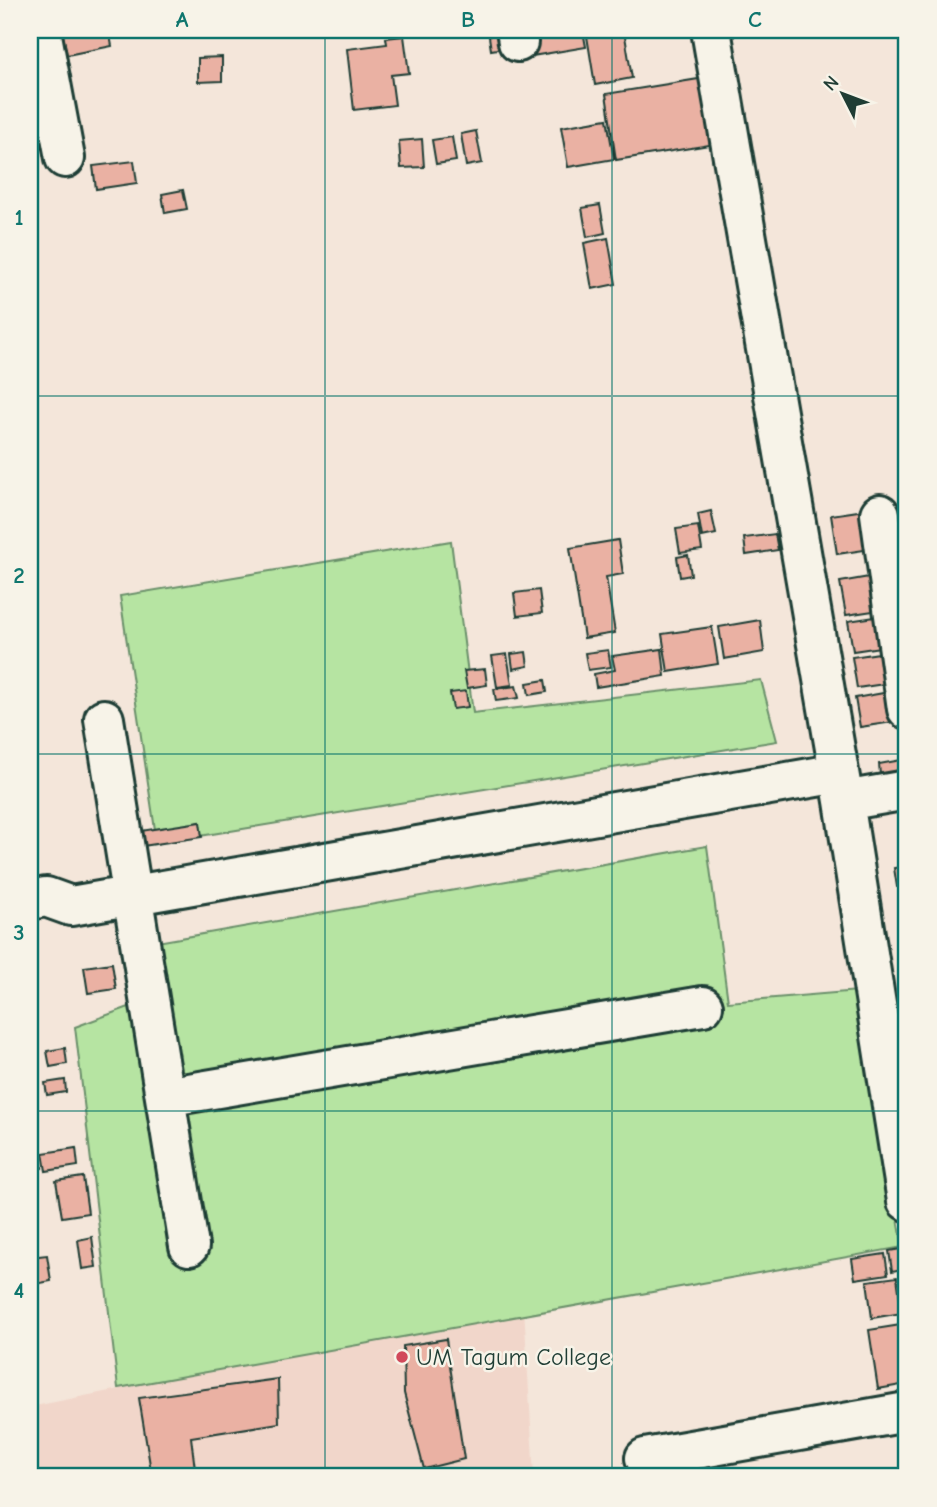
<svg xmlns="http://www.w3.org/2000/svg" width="937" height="1507" viewBox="0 0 937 1507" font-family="'Comic Neue',sans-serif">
<rect width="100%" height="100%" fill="#f4e6da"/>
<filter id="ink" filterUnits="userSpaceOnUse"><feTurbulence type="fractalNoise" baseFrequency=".0143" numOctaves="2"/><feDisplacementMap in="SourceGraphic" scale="14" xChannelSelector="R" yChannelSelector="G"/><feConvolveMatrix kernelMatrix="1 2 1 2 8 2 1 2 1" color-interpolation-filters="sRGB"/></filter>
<g filter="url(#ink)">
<path fill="#f1d6ca" d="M 524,1307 L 534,1477 L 30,1477 L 30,1407 Z"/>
<path fill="#b6e4a2" stroke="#6a906b" stroke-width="2" d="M 451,541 L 473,713 L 761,680 L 777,741 L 157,843 L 120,596 Z
M 707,846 L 728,1002 L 858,991 L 903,1247 L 118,1388 L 75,1027 L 164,994 L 157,942 Z"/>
<path fill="#eab1a3" stroke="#1f3d34" stroke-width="2" d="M 62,30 L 109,30 L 112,46 L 67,55 Z
M 488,30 L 514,30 L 516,46 L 491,50 Z
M 586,30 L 624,30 L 632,78 L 595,85 Z
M 583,31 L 586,47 L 532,56 L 530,40 Z
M 404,36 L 409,73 L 391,75 L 395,105 L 354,110 L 347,49 L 387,44 L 386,38 Z
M 222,57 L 222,81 L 198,82 L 198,58 Z
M 711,77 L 722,143 L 616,160 L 606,94 Z
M 39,118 L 40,148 L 30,149 L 30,120 Z
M 607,119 L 614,159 L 568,167 L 561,127 Z
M 476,131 L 482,163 L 466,166 L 461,134 Z
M 452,137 L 456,161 L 436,164 L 432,140 Z
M 422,139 L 424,167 L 401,168 L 399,141 Z
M 134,161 L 137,183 L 96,189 L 93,166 Z
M 183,190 L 187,209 L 165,213 L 162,194 Z
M 600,205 L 605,233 L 587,237 L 582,208 Z
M 608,238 L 616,284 L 592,289 L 584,243 Z
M 865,510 L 871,549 L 837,554 L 831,515 Z
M 711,511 L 716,534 L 702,537 L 698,514 Z
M 698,526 L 702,550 L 680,553 L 676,529 Z
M 775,534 L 778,550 L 746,555 L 744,538 Z
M 618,540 L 623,574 L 606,577 L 615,633 L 584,638 L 570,548 Z
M 688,555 L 691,575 L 680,577 L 677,557 Z
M 875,576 L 880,610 L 846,615 L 840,582 Z
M 539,590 L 542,613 L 517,616 L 514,593 Z
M 882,616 L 887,646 L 853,651 L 848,621 Z
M 760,620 L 764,652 L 724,659 L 719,627 Z
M 712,627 L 718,664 L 668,672 L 662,634 Z
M 662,649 L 665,676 L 596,687 L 594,674 L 615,670 L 612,656 Z
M 608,650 L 611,667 L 588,670 L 585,653 Z
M 526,652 L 528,666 L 513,669 L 511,654 Z
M 886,652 L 891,683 L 857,688 L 852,657 Z
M 507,654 L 512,685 L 497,687 L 492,656 Z
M 485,669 L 487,685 L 467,688 L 464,671 Z
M 545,680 L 547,692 L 529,695 L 527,683 Z
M 516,686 L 519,698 L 496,701 L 494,689 Z
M 466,691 L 468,707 L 453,709 L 450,693 Z
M 895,691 L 900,721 L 860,727 L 855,698 Z
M 907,759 L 907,770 L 880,774 L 879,764 Z
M 200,822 L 202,837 L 136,847 L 134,832 Z
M 907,866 L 907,886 L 897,887 L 894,868 Z
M 112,963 L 116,989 L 88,993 L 84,967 Z
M 65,1048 L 67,1064 L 50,1067 L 47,1051 Z
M 65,1080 L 66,1092 L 47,1095 L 45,1083 Z
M 38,1139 L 42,1168 L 30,1170 L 30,1140 Z
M 76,1148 L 78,1166 L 46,1171 L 43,1153 Z
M 83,1177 L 88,1213 L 62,1217 L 56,1181 Z
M 92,1237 L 96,1267 L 82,1269 L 78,1240 Z
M 907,1248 L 907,1268 L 892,1271 L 889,1251 Z
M 885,1254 L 888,1274 L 855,1279 L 852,1259 Z
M 47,1255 L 51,1281 L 30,1285 L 30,1257 Z
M 897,1277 L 902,1313 L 872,1318 L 867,1281 Z
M 907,1324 L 907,1384 L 878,1389 L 869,1330 Z
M 446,1339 L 464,1459 L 424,1469 L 404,1393 L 403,1346 Z
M 278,1379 L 279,1423 L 191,1437 L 196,1477 L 152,1477 L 139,1398 Z"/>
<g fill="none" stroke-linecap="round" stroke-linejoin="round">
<defs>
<path id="minor" d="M 41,30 L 65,158
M 516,30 L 518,42
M 711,30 L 844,801 L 907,1201
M 880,514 L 907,709
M 104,719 L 189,1246
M 844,801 L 907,790
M 30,900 L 46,897 L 71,906 L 839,773
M 165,1097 L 703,1006
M 645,1458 L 907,1412"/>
</defs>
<use href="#minor" stroke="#1f3d34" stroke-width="44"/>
<use href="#minor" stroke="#f7f3e8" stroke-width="38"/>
</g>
</g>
<path fill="none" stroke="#0f766e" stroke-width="2" stroke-opacity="0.55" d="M 325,30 L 325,1477M 612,30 L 612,1477M 30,396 L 907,396M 30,754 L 907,754M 30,1111 L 907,1111"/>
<circle fill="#d1495b" stroke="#f7f3e8" stroke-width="2.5" cx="402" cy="1357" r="7"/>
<g text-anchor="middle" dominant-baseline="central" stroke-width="5" stroke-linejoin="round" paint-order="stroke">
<g font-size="24" fill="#1f3d34" stroke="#f7f3e8" text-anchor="start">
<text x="416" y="1357">UM Tagum College</text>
</g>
</g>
<rect width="937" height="1507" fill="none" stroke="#f7f3e8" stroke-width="77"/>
<g transform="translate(843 94) rotate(312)" stroke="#f7f3e8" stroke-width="5" paint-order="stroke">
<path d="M0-5L12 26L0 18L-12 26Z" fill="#1f3d34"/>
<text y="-10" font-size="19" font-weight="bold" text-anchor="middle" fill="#1f3d34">N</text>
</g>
<rect x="38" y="38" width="860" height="1430" fill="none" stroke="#0f766e" stroke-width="2.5"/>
<g font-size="23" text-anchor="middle" font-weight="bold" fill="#0f766e">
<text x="182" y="27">A</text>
<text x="468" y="27">B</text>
<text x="755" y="27">C</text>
<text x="19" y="225">1</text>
<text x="19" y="583">2</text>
<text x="19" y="940">3</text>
<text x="19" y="1298">4</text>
</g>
</svg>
